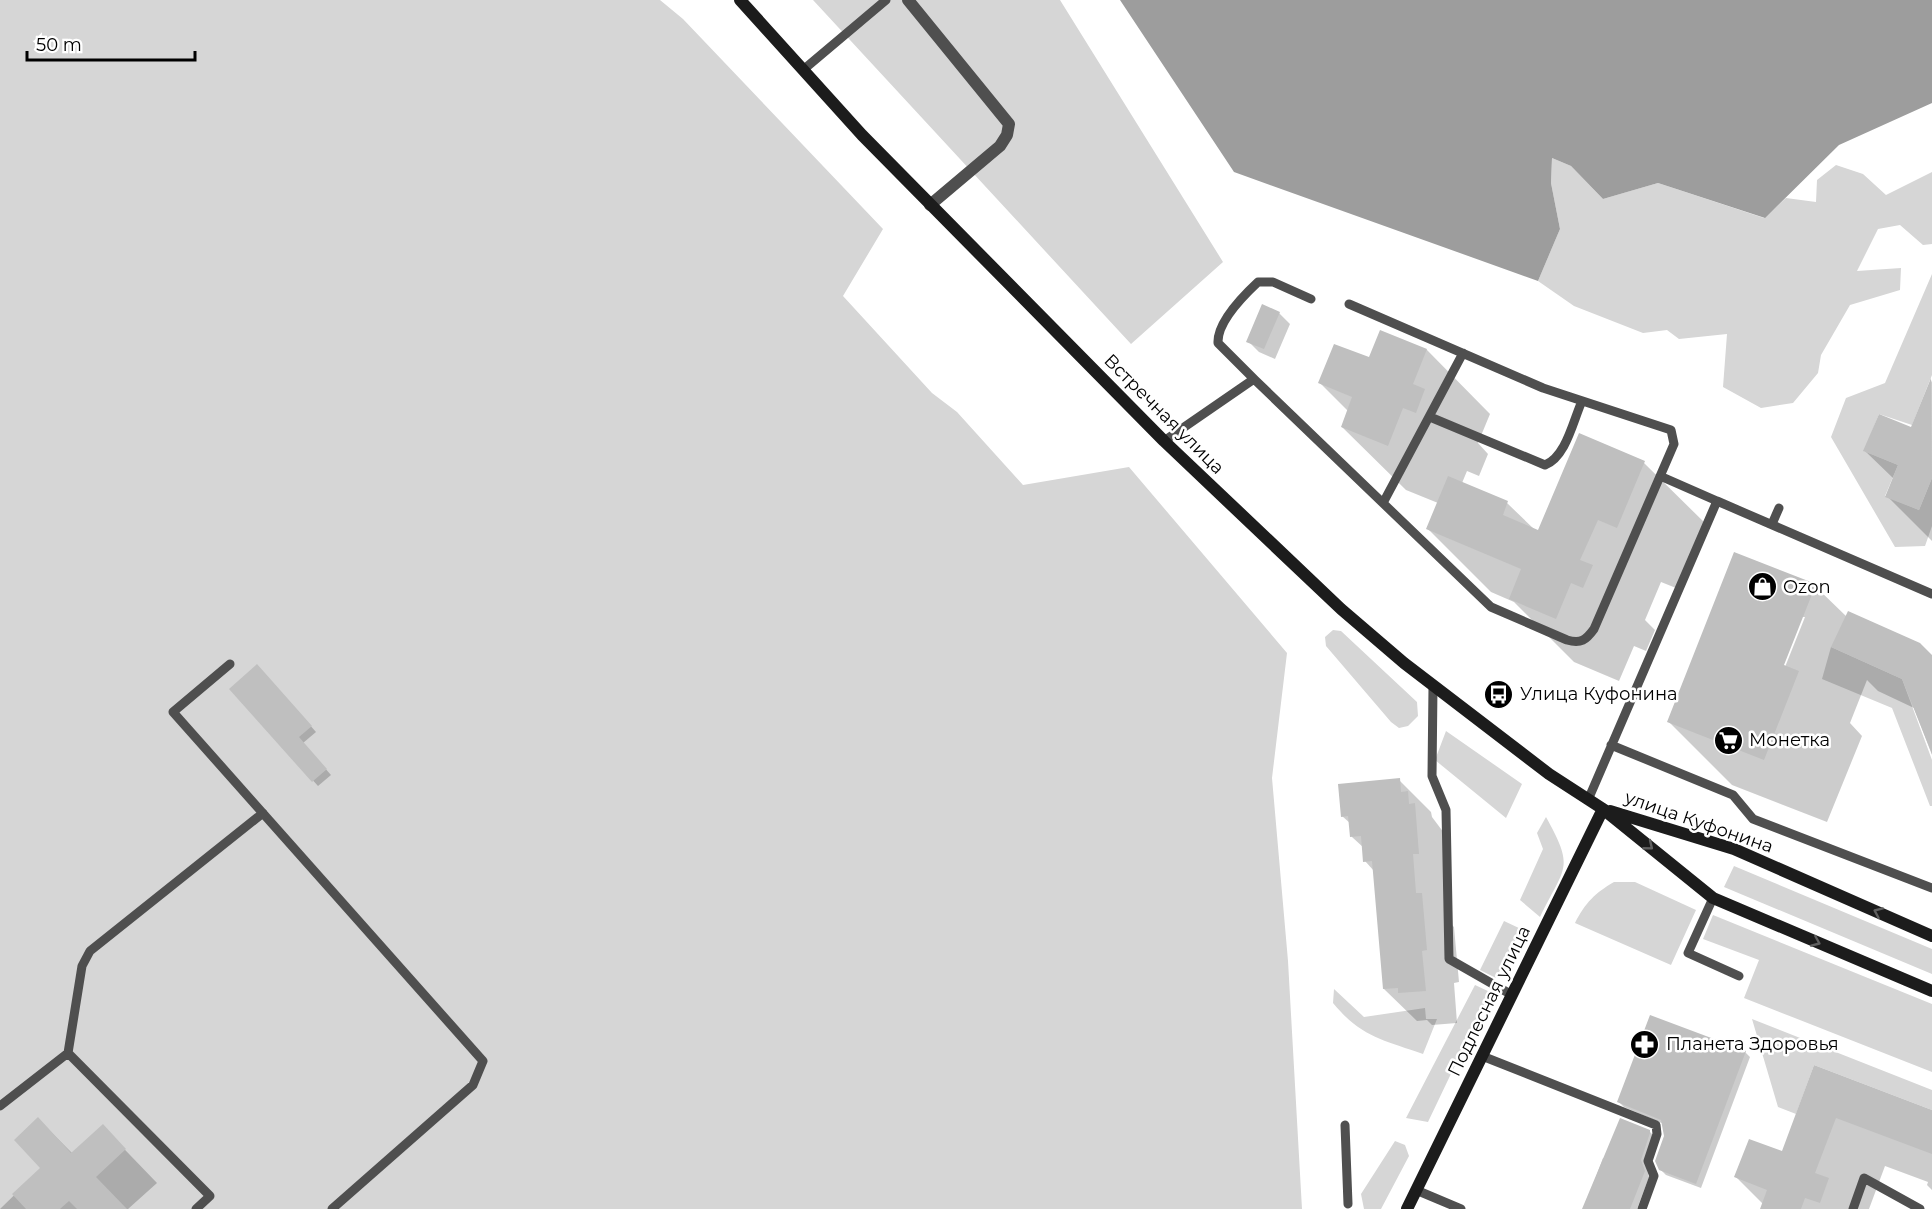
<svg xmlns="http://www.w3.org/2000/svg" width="1932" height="1209" viewBox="0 0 1932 1209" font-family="Montserrat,sans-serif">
<rect width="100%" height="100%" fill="#fff"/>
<path fill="#d6d6d6" d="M 0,0 L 660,0 L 683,19 L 883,229 L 843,296 L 932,393 L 957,412 L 1023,485 L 1129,467 L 1287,653 L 1272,778 L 1288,961 L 1302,1209 L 0,1209 Z
M 813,0 L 1060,0 L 1223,262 L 1131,344 Z
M 1552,158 L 1571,166 L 1603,199 L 1658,183 L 1764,218 L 1786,198 L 1816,202 L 1817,180 L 1836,165 L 1863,174 L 1886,195 L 1932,172 L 1932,244 L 1923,245 L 1900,225 L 1878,229 L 1857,271 L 1901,268 L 1900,290 L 1850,305 L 1821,355 L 1818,373 L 1793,403 L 1761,408 L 1723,387 L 1727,334 L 1679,339 L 1667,330 L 1643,333 L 1574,306 L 1538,281 L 1560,229 L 1551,183 Z
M 1932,274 L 1932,375 L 1912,425 L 1879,414 L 1864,451 L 1898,465 L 1885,496 L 1919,510 L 1932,478 L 1932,526 L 1925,546 L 1895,547 L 1831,437 L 1846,398 L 1885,383 Z
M 1333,630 L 1341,631 L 1417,702 L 1418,716 L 1408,726 L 1399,728 L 1391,722 L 1326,646 L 1325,637 Z
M 1831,647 L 1902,679 L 1932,760 L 1932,806 L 1930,806 L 1892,708 L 1822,679 Z
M 1446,731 L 1522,784 L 1506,818 L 1435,760 Z
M 1546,817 C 1575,869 1565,866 1540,917 L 1520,900 L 1543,849 L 1537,833 Z
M 1734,866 L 1932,949 L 1932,974 L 1724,887 Z
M 1614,882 L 1635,882 L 1696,910 L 1671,965 L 1575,923 C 1585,903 1595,893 1614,882 Z
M 1713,915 L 1932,1004 L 1932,1072 L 1744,998 L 1759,960 L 1703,939 Z
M 1504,921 L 1521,929 L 1496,978 L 1480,970 Z
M 1475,985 L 1490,992 L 1428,1122 L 1406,1118 Z
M 1334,989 L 1364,1017 L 1425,1008 L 1426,1019 L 1437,1019 L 1423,1054 C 1383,1040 1361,1037 1333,1003 Z
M 1752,1019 L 1932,1090 L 1932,1110 L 1814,1065 L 1796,1114 L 1778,1107 Z
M 1395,1141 L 1405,1145 L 1409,1156 L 1381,1209 L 1364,1209 L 1361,1194 Z"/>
<path fill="#9d9d9d" d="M 1120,0 L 1932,0 L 1932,103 L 1839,145 L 1765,218 L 1658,183 L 1603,199 L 1571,166 L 1552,158 L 1551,183 L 1560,229 L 1538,281 L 1234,172 Z"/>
<path fill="#0003" fill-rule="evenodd" d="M 1279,313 L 1290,324 L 1275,359 L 1259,352 L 1248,341 Z
M 1380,332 L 1427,350 L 1490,414 L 1478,443 L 1488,454 L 1479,476 L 1467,471 L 1462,483 L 1507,503 L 1535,530 L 1539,532 L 1580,435 L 1644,463 L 1708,526 L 1681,590 L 1661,582 L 1645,620 L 1655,630 L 1646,651 L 1634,646 L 1619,681 L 1574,662 L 1514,602 L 1491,592 L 1427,528 L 1438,503 L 1406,490 L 1342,427 L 1348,411 L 1320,383 L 1369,359 Z
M 1932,380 L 1932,541 L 1887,496 L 1894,479 L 1865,451 L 1912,429 Z
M 1735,554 L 1815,586 L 1847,617 L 1932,657 L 1932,755 L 1914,708 L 1878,691 L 1867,680 L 1850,723 L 1862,736 L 1827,822 L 1732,785 L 1669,722 ZM 1802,617 L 1805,617 L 1783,672 L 1780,671 Z
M 262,671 L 316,732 L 303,743 L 331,775 L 318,786 L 231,689 Z
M 1399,780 L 1431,812 L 1432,817 L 1447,837 L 1448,921 L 1454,927 L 1459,982 L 1454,983 L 1457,1023 L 1432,1025 L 1427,1020 L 1417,1021 L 1384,989 L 1374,871 L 1365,861 L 1364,848 L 1352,837 L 1351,824 L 1342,816 Z
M 1745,1052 L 1750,1057 L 1701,1188 L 1666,1175 L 1660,1169 L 1665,1136 L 1664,1124 L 1624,1107 L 1619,1102 Z
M 1815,1067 L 1932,1111 L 1932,1190 L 1927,1185 L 1928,1182 L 1885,1166 L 1869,1209 L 1762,1209 L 1763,1204 L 1736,1177 L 1783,1153 Z
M 38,1119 L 73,1154 L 103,1127 L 157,1183 L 128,1209 L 0,1209 L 42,1168 Z
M 1649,1131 L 1654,1136 L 1646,1166 L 1649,1177 L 1637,1209 L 1584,1209 L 1603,1158 L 1606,1159 Z"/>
<path fill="#bfbfbf" d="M 1262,304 L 1280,312 L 1264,349 L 1246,342 Z
M 1380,330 L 1427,349 L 1413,384 L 1425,389 L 1416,413 L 1403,408 L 1388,446 L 1341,427 L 1352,397 L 1318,383 L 1334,344 L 1369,357 Z
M 1931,378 L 1932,478 L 1919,510 L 1885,497 L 1898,465 L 1863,451 L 1879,414 L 1911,427 Z
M 1579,433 L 1645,461 L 1617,528 L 1598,520 L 1580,560 L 1593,565 L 1583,588 L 1571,583 L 1556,619 L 1509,599 L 1521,569 L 1426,529 L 1448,476 L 1508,501 L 1503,515 L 1538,530 Z
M 1734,552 L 1816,584 L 1784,665 L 1799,671 L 1764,760 L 1667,722 Z
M 1848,611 L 1920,643 L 1932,655 L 1932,754 L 1902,679 L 1831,647 Z
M 257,664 L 312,726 L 299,737 L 327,769 L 312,782 L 229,689 Z
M 1400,778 L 1401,792 L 1408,791 L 1409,804 L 1415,803 L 1419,854 L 1413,854 L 1416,893 L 1422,893 L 1427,950 L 1422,951 L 1426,991 L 1398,993 L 1398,988 L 1383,989 L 1372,861 L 1363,862 L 1361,836 L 1350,837 L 1348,816 L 1341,817 L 1338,784 Z
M 1650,1015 L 1746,1051 L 1696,1184 L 1659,1170 L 1655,1161 L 1664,1136 L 1661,1120 L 1617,1102 Z
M 1814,1065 L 1932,1110 L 1932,1154 L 1836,1118 L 1815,1173 L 1829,1178 L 1820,1203 L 1805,1198 L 1801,1209 L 1760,1209 L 1767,1190 L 1734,1177 L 1749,1139 L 1782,1151 Z
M 38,1117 L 71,1153 L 103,1124 L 126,1149 L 96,1177 L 127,1209 L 77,1209 L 69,1201 L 60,1209 L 26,1209 L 12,1194 L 40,1168 L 14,1140 Z
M 1620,1118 L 1650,1130 L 1650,1133 L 1641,1160 L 1645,1171 L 1630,1209 L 1582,1209 Z"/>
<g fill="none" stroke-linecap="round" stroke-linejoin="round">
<path stroke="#4f4f4f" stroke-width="9" d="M 803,70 L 886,0
M 1254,379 L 1218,343 C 1217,322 1243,296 1258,282 L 1273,282 L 1311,299
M 1430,417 L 1545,465 C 1566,457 1573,421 1582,401
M 1164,441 L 1254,379 L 1491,607 L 1567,640 C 1581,644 1586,640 1594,629 L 1674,444 L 1671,430 L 1543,388 L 1349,304
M 1660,476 L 1717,501
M 1383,503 L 1463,353
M 1772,524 L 1779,508
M 230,664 L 173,712 L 483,1061 L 473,1085 L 332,1209
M 1433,687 L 1432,776 L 1446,810 L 1449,959 L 1512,995
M 1611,745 L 1733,795 L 1753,819 L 1932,888
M 1588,800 L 1717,501 L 1932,594
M 1713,898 L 1688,953 L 1739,976
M 68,1053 L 210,1196 L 196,1209
M 1482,1056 L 1656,1125 L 1657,1134 L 1648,1161 L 1654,1176 L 1642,1209
M 0,1106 L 68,1053 L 82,966 L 90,951 L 263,813
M 1345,1125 L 1348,1204
M 1416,1190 L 1461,1209
M 1853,1209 L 1864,1178 L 1920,1209"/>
<path stroke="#4f4f4f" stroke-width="12" d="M 908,0 L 1009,124 L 1007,135 L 1000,146 L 930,205"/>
<path stroke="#1c1c1c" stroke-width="12" d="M 740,0 L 862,135 L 1164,441 L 1341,609 L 1404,663 L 1549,774 L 1603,809 L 1713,898 L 1932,991
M 1610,811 L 1734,849 L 1932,936
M 1407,1209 L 1603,809"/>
</g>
<defs><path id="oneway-chevron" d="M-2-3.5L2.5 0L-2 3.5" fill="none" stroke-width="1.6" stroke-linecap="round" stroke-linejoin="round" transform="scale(1.5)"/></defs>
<g stroke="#606060">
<use href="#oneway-chevron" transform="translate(1649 846) rotate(39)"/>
<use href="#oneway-chevron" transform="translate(1878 912) rotate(-156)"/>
<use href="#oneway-chevron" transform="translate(1816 942) rotate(23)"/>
</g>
<defs>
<symbol id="shop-disc" viewBox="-11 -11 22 22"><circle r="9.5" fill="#000" stroke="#fff"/><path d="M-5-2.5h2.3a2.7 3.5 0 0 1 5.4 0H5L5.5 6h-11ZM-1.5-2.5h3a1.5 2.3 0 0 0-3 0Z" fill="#fff"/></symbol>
<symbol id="bus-disc" viewBox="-11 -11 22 22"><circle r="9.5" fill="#000" stroke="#fff"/><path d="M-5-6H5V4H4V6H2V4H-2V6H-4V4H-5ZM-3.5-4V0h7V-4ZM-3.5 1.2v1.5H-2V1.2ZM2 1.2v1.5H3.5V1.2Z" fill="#fff"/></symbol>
<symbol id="supermarket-disc" viewBox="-11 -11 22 22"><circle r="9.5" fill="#000" stroke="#fff"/><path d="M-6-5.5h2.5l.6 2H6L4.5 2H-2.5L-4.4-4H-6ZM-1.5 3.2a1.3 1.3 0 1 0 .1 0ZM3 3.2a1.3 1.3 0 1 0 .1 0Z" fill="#fff"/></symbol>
<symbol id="pharmacy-disc" viewBox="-11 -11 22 22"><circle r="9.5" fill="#000" stroke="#fff"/><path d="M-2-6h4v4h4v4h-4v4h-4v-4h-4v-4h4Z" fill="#fff"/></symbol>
</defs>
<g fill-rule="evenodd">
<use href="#shop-disc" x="1746" y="570" width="33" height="33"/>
<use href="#bus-disc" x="1482" y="678" width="33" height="33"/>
<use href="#supermarket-disc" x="1712" y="724" width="33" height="33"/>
<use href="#pharmacy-disc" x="1628" y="1028" width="33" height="33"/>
</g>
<g text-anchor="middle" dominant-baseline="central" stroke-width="5" stroke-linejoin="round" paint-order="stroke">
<g font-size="18" fill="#000" stroke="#fff">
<text transform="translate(1164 414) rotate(45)">Встречная улица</text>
<text transform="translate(1699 822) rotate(19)">улица Куфонина</text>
<text transform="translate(1489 1001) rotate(-64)">Подлесная улица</text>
</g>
<g font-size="18" fill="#000" stroke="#fff" text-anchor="start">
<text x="1783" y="587">Ozon</text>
<text x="1520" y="694">Улица Куфонина</text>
<text x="1749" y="740">Монетка</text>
<text x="1666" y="1044">Планета Здоровья</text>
</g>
</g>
<path d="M27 51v9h168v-9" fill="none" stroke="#000000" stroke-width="3"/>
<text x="36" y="51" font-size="18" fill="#000000" stroke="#ffffff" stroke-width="4.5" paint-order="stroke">50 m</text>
</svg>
